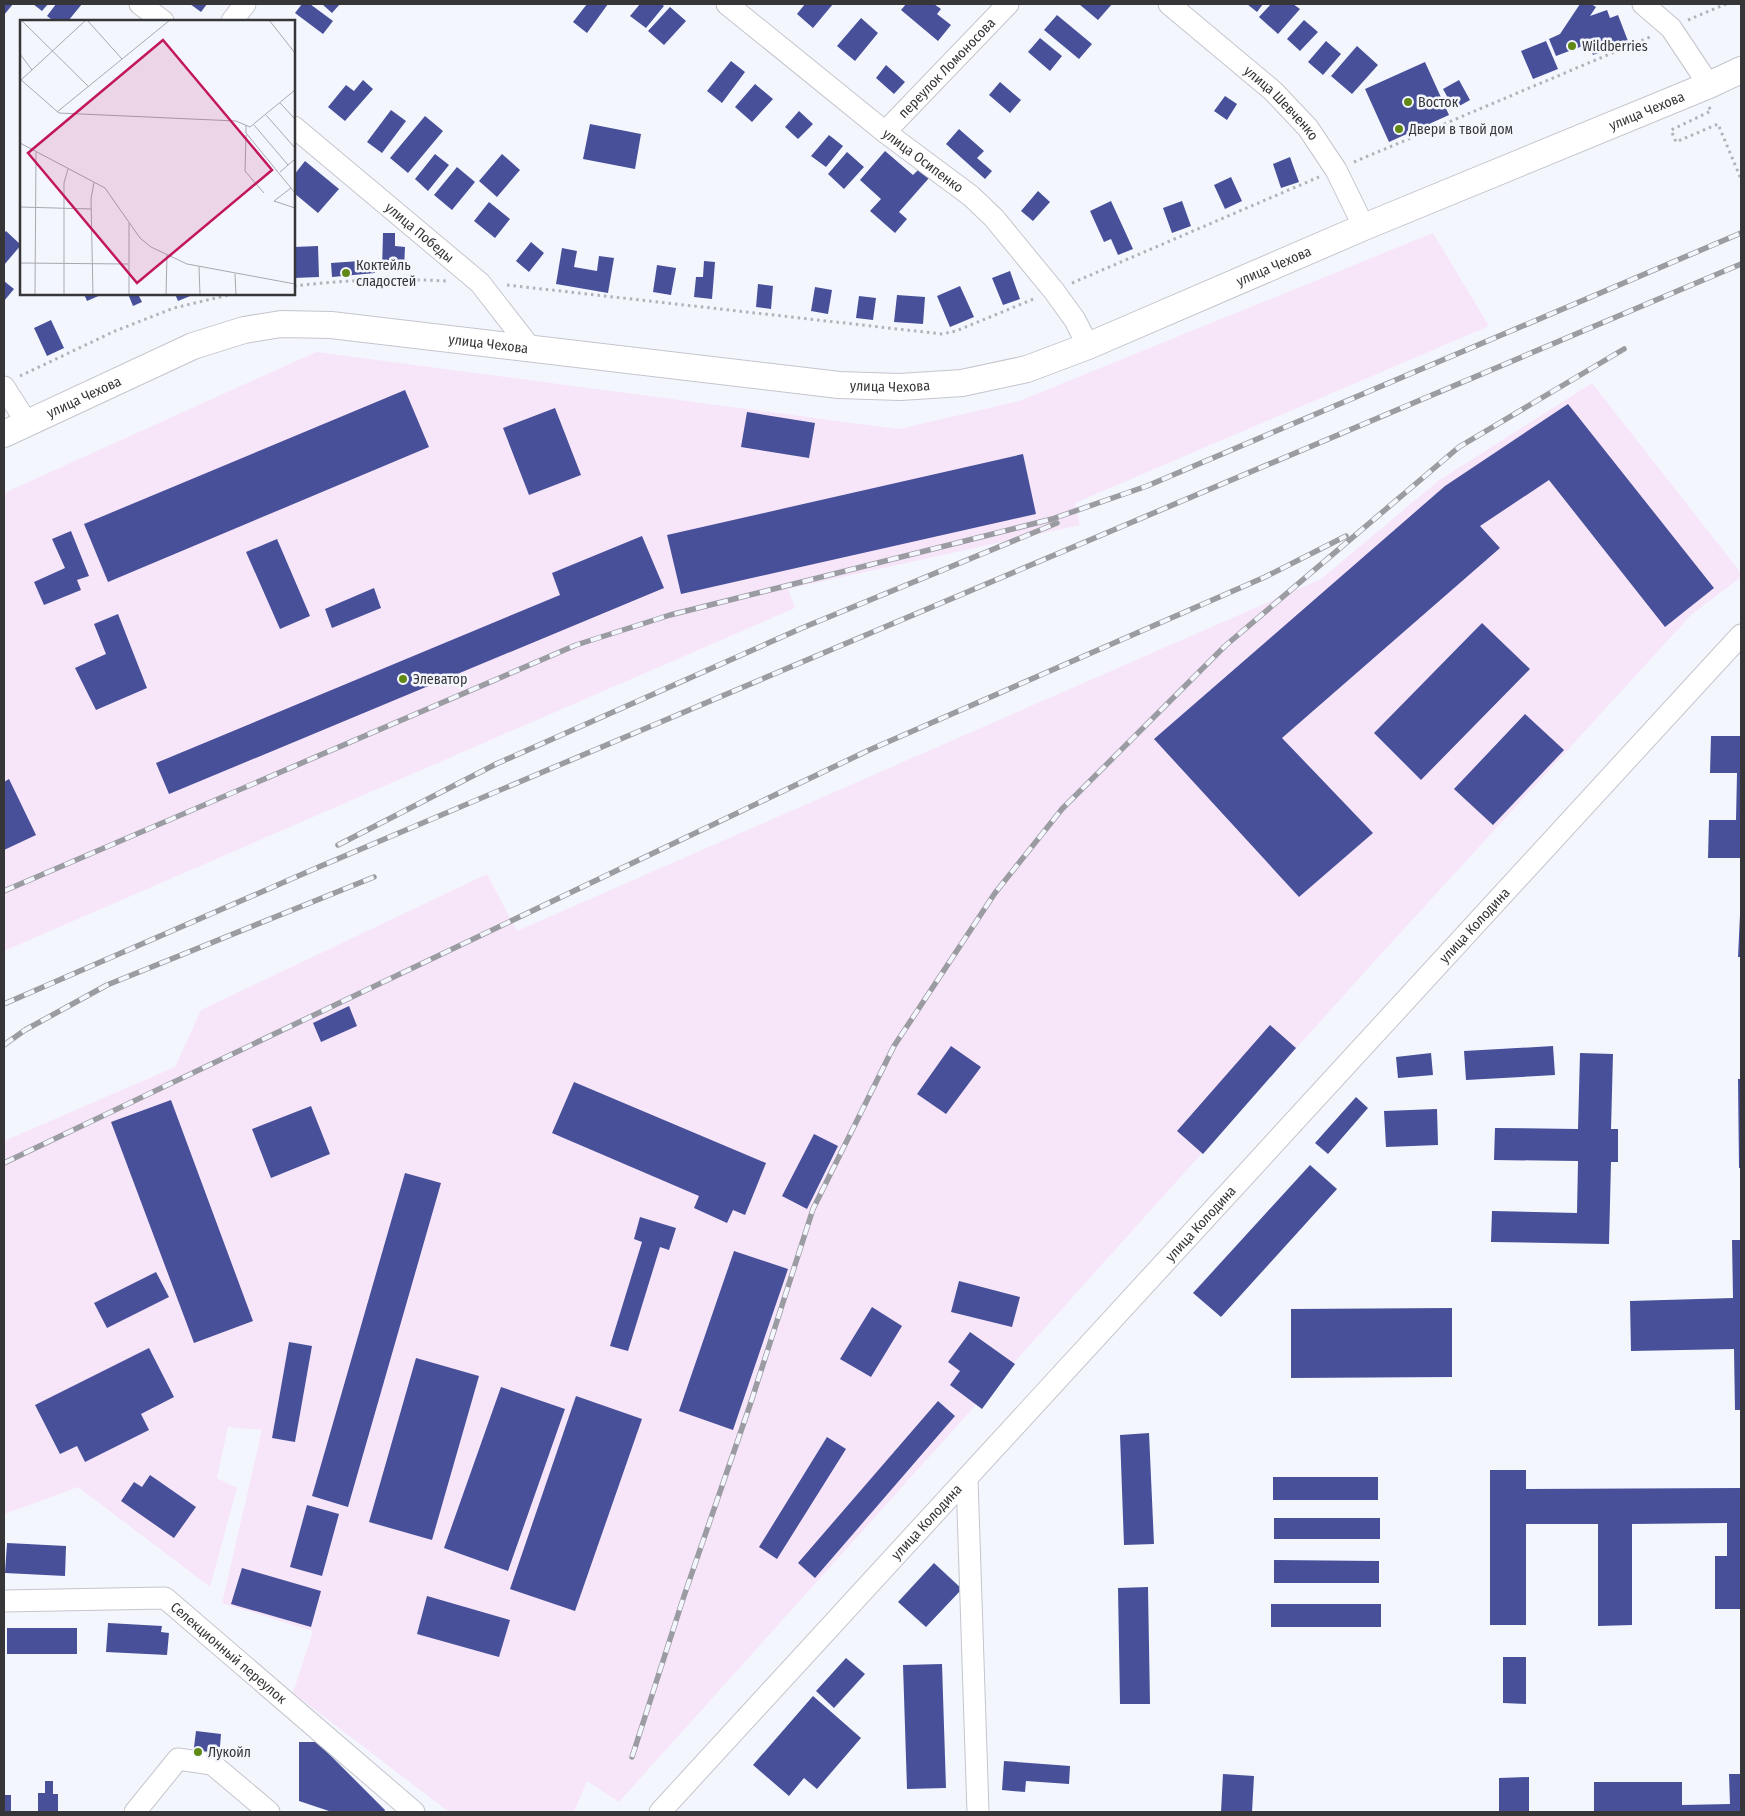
<svg xmlns="http://www.w3.org/2000/svg" width="1745" height="1816" viewBox="0 0 1745 1816" font-family="'Fira Sans Condensed',sans-serif">
<rect width="100%" height="100%" fill="#f4f6fe"/>
<path fill="#f7e6f9" d="M 1433,233 L 1489,326 L 1075,503 L 1080,525 L 788,589 L 795,608 L 4,951 L 4,493 L 316,352 L 899,429 L 1019,401 Z
M 1592,383 L 1741,573 L 1741,577 L 1691,615 L 1372,964 L 619,1802 L 587,1781 L 574,1812 L 449,1812 L 293,1693 L 313,1631 L 222,1603 L 262,1430 L 228,1427 L 217,1478 L 237,1488 L 210,1587 L 78,1487 L 5,1514 L 4,1529 L 4,1141 L 175,1067 L 201,1010 L 487,874 L 517,931 L 1321,579 L 1438,481 Z"/>
<path fill="#48509a" d="M 4,4 L 13,4 L 4,15 Z
M 33,4 L 48,4 L 42,11 Z
M 56,4 L 82,4 L 68,21 L 54,21 L 47,16 Z
M 190,4 L 207,4 L 201,12 Z
M 302,4 L 310,4 L 333,21 L 323,34 L 295,13 Z
M 322,4 L 340,4 L 332,13 Z
M 587,4 L 608,4 L 587,33 L 573,22 Z
M 640,4 L 661,4 L 664,6 L 646,28 L 630,16 Z
M 805,4 L 833,4 L 813,28 L 797,14 Z
M 906,4 L 934,4 L 941,9 L 937,14 L 951,25 L 938,41 L 901,10 Z
M 1079,4 L 1112,4 L 1098,20 Z
M 1247,4 L 1263,4 L 1257,12 Z
M 1271,4 L 1293,4 L 1300,9 L 1278,34 L 1259,17 Z
M 1580,4 L 1591,4 L 1596,7 L 1590,16 L 1607,10 L 1610,18 L 1618,15 L 1628,41 L 1593,55 L 1588,44 L 1556,56 L 1549,39 L 1560,34 Z
M 670,7 L 686,21 L 664,45 L 648,31 Z
M 1057,15 L 1092,44 L 1079,59 L 1044,30 Z
M 861,18 L 878,33 L 855,61 L 837,46 Z
M 1304,20 L 1318,32 L 1300,51 L 1287,39 Z
M 1040,38 L 1062,56 L 1050,71 L 1028,52 Z
M 1326,41 L 1341,54 L 1323,75 L 1308,62 Z
M 1546,41 L 1558,69 L 1533,79 L 1521,51 Z
M 1357,46 L 1378,65 L 1352,94 L 1331,76 Z
M 731,61 L 745,72 L 722,103 L 707,91 Z
M 1425,62 L 1449,115 L 1389,142 L 1365,89 Z
M 886,65 L 905,82 L 894,94 L 876,78 Z
M 363,80 L 373,89 L 345,121 L 328,107 L 346,85 L 354,91 Z
M 1459,80 L 1470,100 L 1454,109 L 1443,89 Z
M 1000,82 L 1021,100 L 1010,113 L 989,95 Z
M 755,84 L 773,99 L 752,122 L 735,107 Z
M 1225,96 L 1237,104 L 1227,120 L 1214,111 Z
M 391,110 L 406,121 L 382,153 L 367,142 Z
M 799,111 L 813,124 L 798,139 L 785,127 Z
M 425,116 L 443,131 L 408,173 L 390,158 Z
M 590,124 L 641,134 L 635,169 L 583,159 Z
M 959,129 L 984,151 L 977,158 L 992,171 L 985,179 L 946,144 Z
M 829,135 L 843,146 L 826,167 L 811,156 Z
M 885,151 L 913,175 L 919,169 L 929,178 L 899,212 L 907,219 L 895,233 L 870,211 L 881,199 L 860,180 Z
M 847,152 L 864,167 L 844,189 L 828,174 Z
M 435,154 L 449,165 L 428,191 L 415,179 Z
M 502,154 L 520,170 L 497,197 L 479,181 Z
M 1290,157 L 1299,182 L 1281,188 L 1273,164 Z
M 305,161 L 339,189 L 318,213 L 294,193 L 294,175 Z
M 457,167 L 475,182 L 452,210 L 434,195 Z
M 1231,177 L 1242,201 L 1225,209 L 1214,185 Z
M 1038,191 L 1050,202 L 1033,221 L 1021,211 Z
M 1111,201 L 1133,249 L 1118,255 L 1111,239 L 1104,242 L 1090,211 Z
M 1182,201 L 1191,226 L 1172,233 L 1163,208 Z
M 489,202 L 510,219 L 495,238 L 474,221 Z
M 6,231 L 21,245 L 4,265 L 4,233 Z
M 383,233 L 395,233 L 395,246 L 405,247 L 404,270 L 382,270 Z
M 531,242 L 544,253 L 529,272 L 516,261 Z
M 318,246 L 319,277 L 294,278 L 294,247 Z
M 562,248 L 577,251 L 574,267 L 597,271 L 599,256 L 614,258 L 608,293 L 556,284 Z
M 374,260 L 375,273 L 332,277 L 331,263 Z
M 704,261 L 715,262 L 712,299 L 694,297 L 696,277 L 703,277 Z
M 657,265 L 676,268 L 671,295 L 653,292 Z
M 1010,271 L 1020,299 L 1003,305 L 992,278 Z
M 4,281 L 14,289 L 4,301 Z
M 758,284 L 773,286 L 771,309 L 756,307 Z
M 960,286 L 974,317 L 950,327 L 937,296 Z
M 815,287 L 832,290 L 828,314 L 811,311 Z
M 84,294 L 103,294 L 87,301 Z
M 128,294 L 138,294 L 142,302 L 133,306 Z
M 175,294 L 195,294 L 178,301 Z
M 897,295 L 925,297 L 923,324 L 894,322 Z
M 859,296 L 876,298 L 873,320 L 856,318 Z
M 51,320 L 64,348 L 47,356 L 34,328 Z
M 405,390 L 429,447 L 108,582 L 84,524 Z
M 1568,404 L 1714,588 L 1665,627 L 1549,480 L 1480,526 L 1500,548 L 1282,738 L 1373,833 L 1299,897 L 1154,739 L 1445,486 Z
M 555,408 L 581,475 L 529,495 L 503,428 Z
M 747,412 L 815,423 L 809,458 L 741,447 Z
M 1023,454 L 1036,514 L 681,594 L 667,535 Z
M 71,531 L 89,576 L 77,580 L 81,590 L 44,605 L 34,582 L 65,568 L 52,539 Z
M 642,536 L 664,588 L 169,794 L 156,763 L 560,595 L 552,573 Z
M 277,539 L 310,616 L 280,629 L 246,552 Z
M 374,588 L 381,608 L 332,628 L 325,609 Z
M 118,614 L 147,688 L 96,710 L 75,668 L 106,654 L 94,624 Z
M 1482,623 L 1530,669 L 1421,780 L 1374,733 Z
M 1525,714 L 1564,750 L 1493,825 L 1454,789 Z
M 1711,736 L 1741,736 L 1741,858 L 1708,858 L 1709,820 L 1736,820 L 1737,773 L 1710,773 Z
M 9,779 L 36,835 L 4,850 L 4,782 Z
M 1740,915 L 1741,915 L 1741,957 L 1738,957 Z
M 349,1006 L 357,1026 L 321,1042 L 313,1023 Z
M 1270,1025 L 1296,1048 L 1203,1154 L 1177,1131 Z
M 951,1046 L 981,1067 L 946,1114 L 917,1094 Z
M 1553,1046 L 1555,1075 L 1466,1080 L 1464,1051 Z
M 1431,1053 L 1433,1075 L 1398,1078 L 1396,1057 Z
M 1580,1053 L 1613,1054 L 1611,1129 L 1618,1129 L 1618,1162 L 1611,1162 L 1609,1244 L 1491,1242 L 1492,1211 L 1577,1213 L 1578,1161 L 1494,1160 L 1495,1128 L 1578,1129 Z
M 1738,1079 L 1741,1079 L 1741,1168 L 1739,1168 Z
M 574,1082 L 766,1163 L 745,1215 L 733,1210 L 727,1223 L 694,1208 L 699,1196 L 552,1133 Z
M 1356,1097 L 1368,1108 L 1328,1154 L 1315,1143 Z
M 171,1100 L 253,1321 L 194,1343 L 111,1122 Z
M 311,1106 L 330,1154 L 271,1178 L 252,1129 Z
M 1437,1109 L 1438,1145 L 1386,1147 L 1384,1111 Z
M 814,1134 L 838,1146 L 807,1209 L 782,1196 Z
M 1310,1165 L 1337,1189 L 1221,1317 L 1193,1293 Z
M 405,1173 L 441,1183 L 348,1507 L 312,1496 Z
M 640,1217 L 676,1228 L 669,1250 L 660,1247 L 628,1351 L 610,1346 L 642,1242 L 634,1239 Z
M 1732,1240 L 1741,1240 L 1741,1410 L 1735,1410 L 1734,1349 L 1631,1351 L 1630,1301 L 1733,1298 Z
M 734,1251 L 788,1269 L 733,1430 L 679,1411 Z
M 156,1272 L 169,1297 L 107,1328 L 94,1303 Z
M 959,1281 L 1020,1297 L 1012,1327 L 951,1312 Z
M 872,1307 L 902,1326 L 871,1377 L 840,1359 Z
M 1452,1308 L 1452,1377 L 1291,1378 L 1291,1309 Z
M 970,1332 L 1015,1364 L 982,1409 L 950,1385 L 960,1371 L 948,1362 Z
M 289,1342 L 312,1346 L 295,1442 L 272,1438 Z
M 149,1348 L 174,1397 L 141,1414 L 149,1430 L 85,1462 L 77,1446 L 60,1454 L 35,1405 Z
M 416,1358 L 479,1376 L 432,1540 L 369,1522 Z
M 501,1387 L 565,1409 L 508,1571 L 444,1548 Z
M 576,1396 L 642,1419 L 575,1611 L 510,1589 Z
M 938,1401 L 955,1416 L 815,1578 L 798,1563 Z
M 1149,1433 L 1154,1544 L 1124,1545 L 1120,1435 Z
M 827,1437 L 846,1449 L 777,1559 L 759,1547 Z
M 1490,1470 L 1526,1470 L 1526,1489 L 1741,1488 L 1741,1609 L 1715,1609 L 1715,1556 L 1727,1556 L 1727,1523 L 1632,1524 L 1632,1625 L 1598,1626 L 1598,1524 L 1526,1524 L 1526,1625 L 1490,1625 Z
M 150,1475 L 196,1507 L 174,1538 L 121,1501 L 134,1482 L 142,1487 Z
M 1273,1477 L 1378,1477 L 1378,1500 L 1273,1500 Z
M 307,1505 L 339,1514 L 322,1576 L 290,1567 Z
M 1274,1518 L 1380,1518 L 1380,1539 L 1274,1539 Z
M 7,1543 L 66,1546 L 65,1576 L 5,1573 Z
M 1274,1560 L 1379,1561 L 1379,1583 L 1274,1583 Z
M 934,1563 L 962,1589 L 926,1627 L 898,1602 Z
M 242,1568 L 321,1591 L 311,1627 L 231,1604 Z
M 1148,1587 L 1150,1704 L 1120,1704 L 1118,1588 Z
M 427,1596 L 510,1620 L 499,1657 L 417,1634 Z
M 1271,1604 L 1381,1604 L 1381,1627 L 1271,1627 Z
M 108,1623 L 162,1626 L 161,1632 L 169,1633 L 167,1655 L 106,1652 Z
M 7,1628 L 77,1628 L 77,1654 L 7,1654 Z
M 1503,1657 L 1526,1657 L 1526,1704 L 1503,1703 Z
M 846,1658 L 865,1674 L 834,1708 L 816,1691 Z
M 942,1664 L 946,1788 L 907,1789 L 903,1665 Z
M 813,1696 L 861,1738 L 817,1789 L 804,1778 L 789,1796 L 753,1765 Z
M 196,1731 L 221,1734 L 219,1758 L 193,1755 Z
M 299,1742 L 317,1742 L 385,1810 L 384,1812 L 332,1812 L 299,1801 Z
M 1004,1761 L 1070,1766 L 1069,1784 L 1026,1781 L 1025,1792 L 1002,1790 Z
M 1223,1774 L 1254,1776 L 1252,1812 L 1221,1812 Z
M 1729,1774 L 1741,1774 L 1741,1812 L 1594,1812 L 1594,1782 L 1682,1782 L 1682,1805 L 1730,1804 Z
M 1529,1777 L 1529,1812 L 1499,1812 L 1499,1778 Z
M 45,1781 L 53,1781 L 53,1794 L 58,1794 L 58,1812 L 38,1812 L 38,1793 L 45,1793 Z
M 4,1795 L 11,1795 L 11,1812 L 4,1812 Z"/>
<g fill="none" stroke-linecap="round" stroke-linejoin="round">
<defs>
<g id="minor">
<path d="M 140,4 L 163,21"/>
<path id="s1" d="M 727,4 L 885,132 L 971,196 L 994,218 L 1054,291 L 1075,320 L 1088,346"/>
<path id="s2" d="M 1169,4 L 1273,91 L 1308,128 L 1336,170 L 1364,227"/>
<path d="M 1643,4 L 1671,28 L 1709,85"/>
<path d="M 232,21 L 245,4"/>
<path id="s3" d="M 294,127 L 480,283 L 532,350"/>
<path id="s4" d="M 885,132 L 1008,4"/>
<path d="M 4,387 L 27,423"/>
<path d="M 967,1479 L 978,1812"/>
<path id="s5" d="M 4,1601 L 165,1598 L 414,1812"/>
<path d="M 135,1812 L 178,1759 L 212,1764 L 269,1812"/>
<path id="s6" d="M 660,1812 L 1741,635"/>
</g>
<g id="major">
<path id="s7" d="M 4,434 L 193,346 L 244,330 L 281,324 L 331,325 L 839,385 L 900,387 L 962,383 L 1027,369 L 1088,346 L 1364,227 L 1709,85 L 1741,70"/>
</g>
</defs>
<use href="#minor" stroke="#c4c5cd" stroke-width="23"/>
<use href="#major" stroke="#c4c5cd" stroke-width="28"/>
<path stroke="#b1b3b9" stroke-width="3" stroke-dasharray="2.5 4" stroke-linecap="butt" d="M 1688,20 L 1726,4
M 1709,107 L 1711,111 L 1671,130 L 1676,142 L 1718,124 L 1741,179
M 1354,162 L 1650,37
M 1072,283 L 1319,177
M 507,285 L 942,334 L 956,331 L 1036,298
M 294,286 C 344,280 395,278 446,281
M 20,376 L 115,331 L 174,308 L 233,294"/>
<use href="#minor" stroke="#fff" stroke-width="21"/>
<use href="#major" stroke="#fff" stroke-width="26"/>
<defs>
<path id="rail" d="M 338,845 L 496,764 L 802,628 L 1057,523
M 4,891 L 576,645 L 670,615 L 1052,519 L 1147,486 L 1741,233
M 4,1004 L 321,866 L 1741,264
M 4,1045 L 25,1030 L 107,985 L 374,877
M 4,1163 L 867,751 L 1265,577 L 1346,536
M 632,1757 L 684,1596 L 750,1405 L 813,1209 L 894,1046 L 995,893 L 1062,809 L 1225,646 L 1459,447 L 1624,349"/>
</defs>
<use href="#rail" stroke="#9b9ca2" stroke-width="5.5"/>
<use href="#rail" stroke="#f4f6fe" stroke-width="4" stroke-dasharray="11" stroke-linecap="butt"/>
</g>
<g fill="#608916" stroke="#f4f6fe" stroke-width="2">
<circle cx="1572" cy="46" r="5"/>
<circle cx="1408" cy="102" r="5"/>
<circle cx="1399" cy="129" r="5"/>
<circle cx="346" cy="273" r="5"/>
<circle cx="403" cy="679" r="5"/>
<circle cx="198" cy="1752" r="5"/>
</g>
<g text-anchor="middle" dominant-baseline="central" stroke-width="5" stroke-linejoin="round" paint-order="stroke">
<g font-size="14" fill="#363639" stroke="#f4f6fe" text-anchor="start">
<text x="1582" y="46">Wildberries</text>
<text x="1418" y="102">Восток</text>
<text x="1409" y="129">Двери в твой дом</text>
<text x="356" y="265">Коктейль<tspan x="356" dy="16">сладостей</tspan></text>
<text x="413" y="679">Элеватор</text>
<text x="208" y="1752">Лукойл</text>
</g>
<g font-size="14" fill="#363639" stroke="#f4f6fe">
<text stroke="none"><textPath href="#s4" startOffset="89">переулок Ломоносова</textPath></text>
<text stroke="none"><textPath href="#s2" startOffset="150">улица Шевченко</textPath></text>
<text stroke="none"><textPath href="#s7" startOffset="1722">улица Чехова</textPath></text>
<text stroke="none"><textPath href="#s1" startOffset="251">улица Осипенко</textPath></text>
<text stroke="none"><textPath href="#s3" startOffset="164">улица Победы</textPath></text>
<text stroke="none"><textPath href="#s7" startOffset="1318">улица Чехова</textPath></text>
<text stroke="none"><textPath href="#s7" startOffset="508">улица Чехова</textPath></text>
<text stroke="none"><textPath href="#s7" startOffset="912">улица Чехова</textPath></text>
<text stroke="none"><textPath href="#s7" startOffset="88">улица Чехова</textPath></text>
<text stroke="none"><textPath href="#s6" startOffset="1204">улица Колодина</textPath></text>
<text stroke="none"><textPath href="#s6" startOffset="799">улица Колодина</textPath></text>
<text stroke="none"><textPath href="#s6" startOffset="394">улица Колодина</textPath></text>
<text stroke="none"><textPath href="#s5" startOffset="245">Селекционный переулок</textPath></text>
</g>
</g>
<g transform="translate(20 20)">
<rect width="275" height="275" fill="#f4f6fe"/>
<path fill="none" stroke="#a8a9af" stroke-width="1" d="M 1,0 L 69,67M 67,0 L 102,39M 249,0 L 275,33M 0,34 L 12,50M 0,59 L 39,93 L 216,101 L 230,107 L 275,70M 1,60 L 66,0M 260,83 L 275,99M 37,92 L 150,0M 246,95 L 275,128M 226,105 L 226,113 L 275,173M 234,105 L 268,145M 226,115 L 225,151 L 244,173M 0,123 L 85,168 L 120,218 L 131,227 L 167,244 L 275,264M 260,152 L 275,139M 254,181 L 271,168M 254,181 L 275,188M 0,187 L 71,189M 109,203 L 109,275M 0,243 L 108,244M 179,247 L 180,275M 215,254 L 216,275M 15,275 L 16,132M 44,275 L 44,163 L 48,149M 73,275 L 71,179 L 74,162M 146,275 L 147,235"/>
<path fill="#c2185b" fill-opacity="0.15" stroke="#c2185b" stroke-width="2.5" d="M 143,20 L 252,150 L 117,263 L 8,133 Z"/>
<rect width="275" height="275" fill="none" stroke="#363639" stroke-width="2.5"/>
</g>
<rect width="1745" height="1816" fill="none" stroke="#363639" stroke-width="10"/>
</svg>
